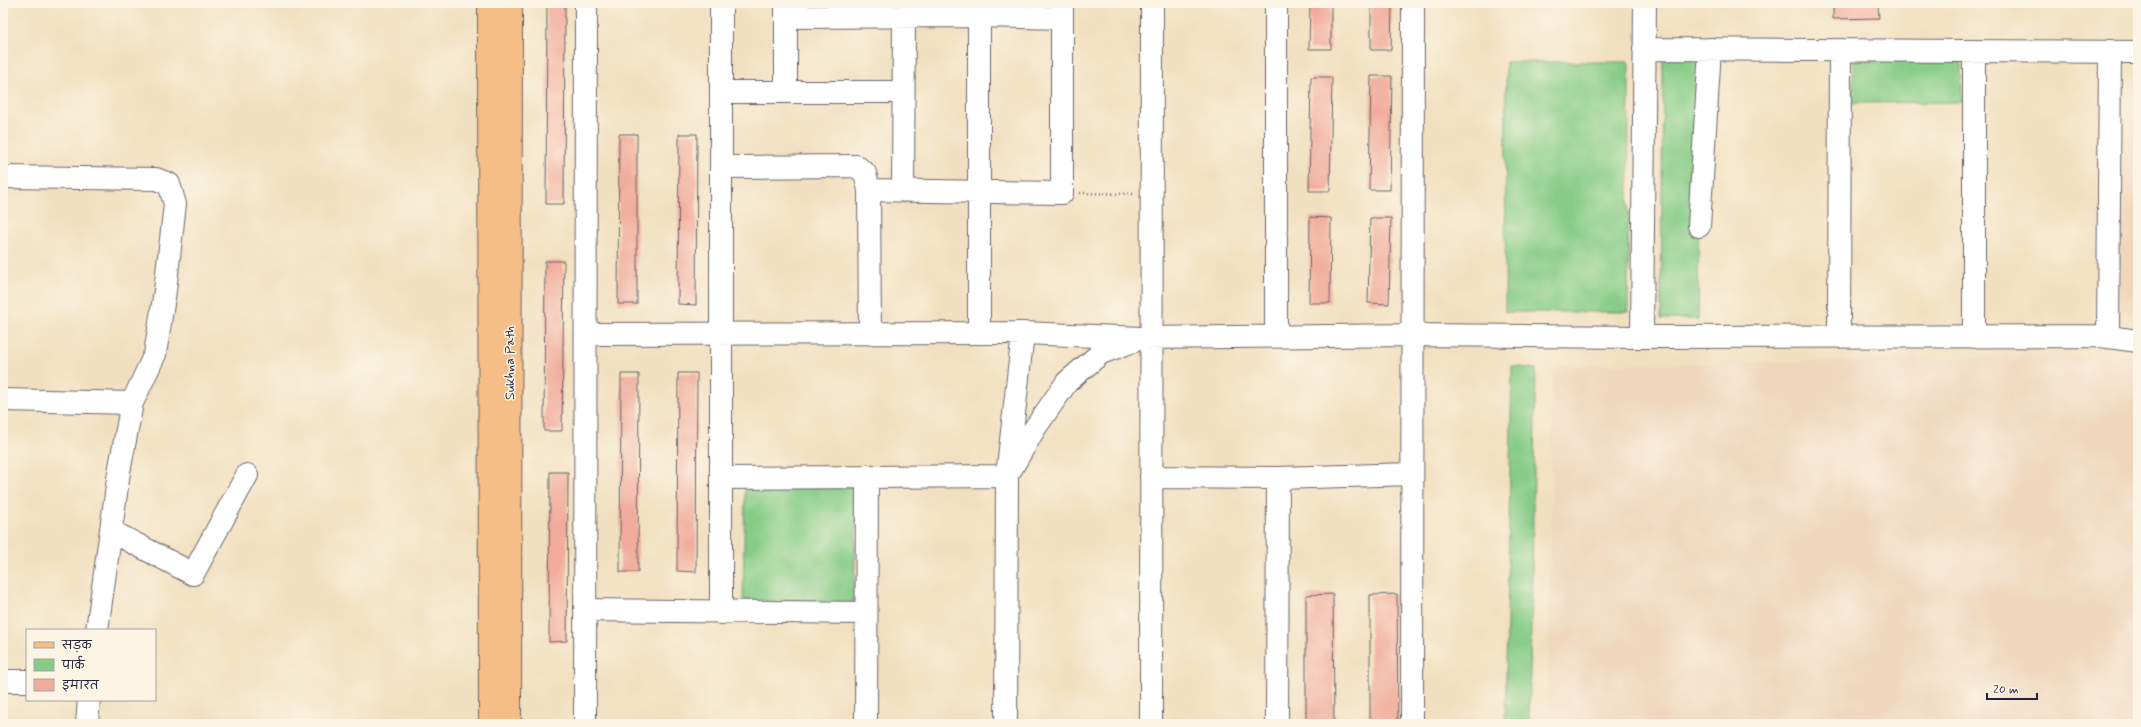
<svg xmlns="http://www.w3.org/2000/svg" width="2141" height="727" viewBox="0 0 2141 727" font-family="Mynerve,'Playpen Sans Deva',sans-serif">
<rect width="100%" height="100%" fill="#fcf5e5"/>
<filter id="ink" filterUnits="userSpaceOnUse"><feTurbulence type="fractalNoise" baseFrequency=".025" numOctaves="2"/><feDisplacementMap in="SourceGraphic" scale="8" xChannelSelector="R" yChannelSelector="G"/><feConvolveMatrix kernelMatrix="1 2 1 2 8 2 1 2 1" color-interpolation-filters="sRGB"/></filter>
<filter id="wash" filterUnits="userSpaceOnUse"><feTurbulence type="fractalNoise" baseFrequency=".012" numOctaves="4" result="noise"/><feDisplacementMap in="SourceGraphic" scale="16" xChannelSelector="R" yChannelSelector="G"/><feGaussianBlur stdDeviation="0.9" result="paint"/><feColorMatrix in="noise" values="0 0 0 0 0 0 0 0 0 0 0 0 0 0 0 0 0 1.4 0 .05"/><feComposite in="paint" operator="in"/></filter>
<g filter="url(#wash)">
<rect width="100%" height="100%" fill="#f1e0c0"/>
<path fill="#efd6bc" d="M 2138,155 L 2138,311 L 2119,311 L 2120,156 Z
M 2130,355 L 2138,356 L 2138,724 L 1548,724 L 1553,366 Z"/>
<path fill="#86cc87" stroke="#547761" d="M 1663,58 L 1700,58 L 1698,319 L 1661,319 Z
M 1961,59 L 1962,102 L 1853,103 L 1853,60 Z
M 1506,62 L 1629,62 L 1628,312 L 1505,312 Z
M 1512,366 L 1536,369 L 1529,724 L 1505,724 Z
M 745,485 L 857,487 L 854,602 L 743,600 Z"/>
<g id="blocks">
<path fill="#f1ac9b" d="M 547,3 L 565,3 L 564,204 L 546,204 Z
M 1310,3 L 1331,3 L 1331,49 L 1309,49 Z
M 1371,3 L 1392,3 L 1391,50 L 1371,50 Z
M 1833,3 L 1878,3 L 1879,18 L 1833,19 Z
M 1371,76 L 1392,76 L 1390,190 L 1369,190 Z
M 1311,77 L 1332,77 L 1330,191 L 1309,191 Z
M 619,134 L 637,134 L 637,304 L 618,304 Z
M 679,134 L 697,134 L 696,305 L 678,304 Z
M 1310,217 L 1331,218 L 1330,303 L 1309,303 Z
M 1370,218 L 1391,218 L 1389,304 L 1368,303 Z
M 545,261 L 564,261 L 562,431 L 544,431 Z
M 678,373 L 697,373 L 696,572 L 677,571 Z
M 621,374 L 639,374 L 638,572 L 620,572 Z
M 550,472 L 568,472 L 567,641 L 549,642 Z
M 1333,594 L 1334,724 L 1306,724 L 1306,595 Z
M 1397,594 L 1398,724 L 1370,724 L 1370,595 Z"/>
</g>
</g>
<g filter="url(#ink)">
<use href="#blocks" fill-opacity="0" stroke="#6a646a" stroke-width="1"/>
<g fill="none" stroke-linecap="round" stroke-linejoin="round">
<defs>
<path id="minor" d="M 786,3 L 786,92
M 786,17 L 979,16 L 1062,18
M 1644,49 L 2138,52
M 1974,51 L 1974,337
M 721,92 L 903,92
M 721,167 L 856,166 L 865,173 L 869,190 L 870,334
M 3,177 L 156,179 L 169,184 L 175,204 L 165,291 L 155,354 L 132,403 L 119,472 L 97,630
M 869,190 L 1062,193 L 1062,3
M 903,191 L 904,17
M 1699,226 L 1710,49
M 979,333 L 979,16
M 586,334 L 1023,333 L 1142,338 L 1412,335 L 1642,337 L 2101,336 L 2138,341
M 1276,336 L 1276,3
M 1642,337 L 1645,3
M 1839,337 L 1840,50
M 2108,337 L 2110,51
M 3,400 L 132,403
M 1011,469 L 1035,428 L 1067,382 L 1101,353 L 1134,341
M 1151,477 L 1278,478 L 1412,474
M 721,478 L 1007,476
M 111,531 L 193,574 L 247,475
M 585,610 L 866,613
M 721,613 L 721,3
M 3,681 L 27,681
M 87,724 L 89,700
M 585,724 L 586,3
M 866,724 L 867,476
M 1006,724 L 1007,476 L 1023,333
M 1151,724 L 1152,3
M 1277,724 L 1278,478
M 1412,724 L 1413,3"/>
<path id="major" d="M 489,3 L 490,724
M 510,724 L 511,3"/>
</defs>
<use href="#minor" stroke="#6a646a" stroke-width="24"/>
<use href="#major" stroke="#6a646a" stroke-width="24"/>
<path stroke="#6a646a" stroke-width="2.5" stroke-dasharray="1 3" stroke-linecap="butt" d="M 1080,193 L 1133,194"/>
<use href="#minor" stroke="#fff" stroke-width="22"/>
<use href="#major" stroke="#f6be87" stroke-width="22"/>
</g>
</g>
<g text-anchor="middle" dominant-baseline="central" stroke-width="3" stroke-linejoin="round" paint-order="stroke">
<g font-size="14" fill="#22223b" stroke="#fcf5e5">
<text transform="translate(510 363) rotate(-90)">Sukhna Path</text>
</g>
</g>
<rect width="2141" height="727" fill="none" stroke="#fcf5e5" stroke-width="16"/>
<rect x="26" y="629" width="130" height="72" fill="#fcf5e5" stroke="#a5a1a1"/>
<rect x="34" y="642" width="20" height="6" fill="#f6be87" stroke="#a5a1a1"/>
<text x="62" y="649" font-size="12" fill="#22223b">सड़क</text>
<rect x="34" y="659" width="20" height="12" fill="#86cc87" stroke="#a5a1a1"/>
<text x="62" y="669" font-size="12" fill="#22223b">पार्क</text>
<rect x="34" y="679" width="20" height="12" fill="#f1ac9b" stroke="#a5a1a1"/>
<text x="62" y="689" font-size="12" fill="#22223b">इमारत</text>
<path d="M1987 693v6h50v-6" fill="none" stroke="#22223b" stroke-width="2"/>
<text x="1993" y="693" font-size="12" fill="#22223b" stroke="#fcf5e5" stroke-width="3" paint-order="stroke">20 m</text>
</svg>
